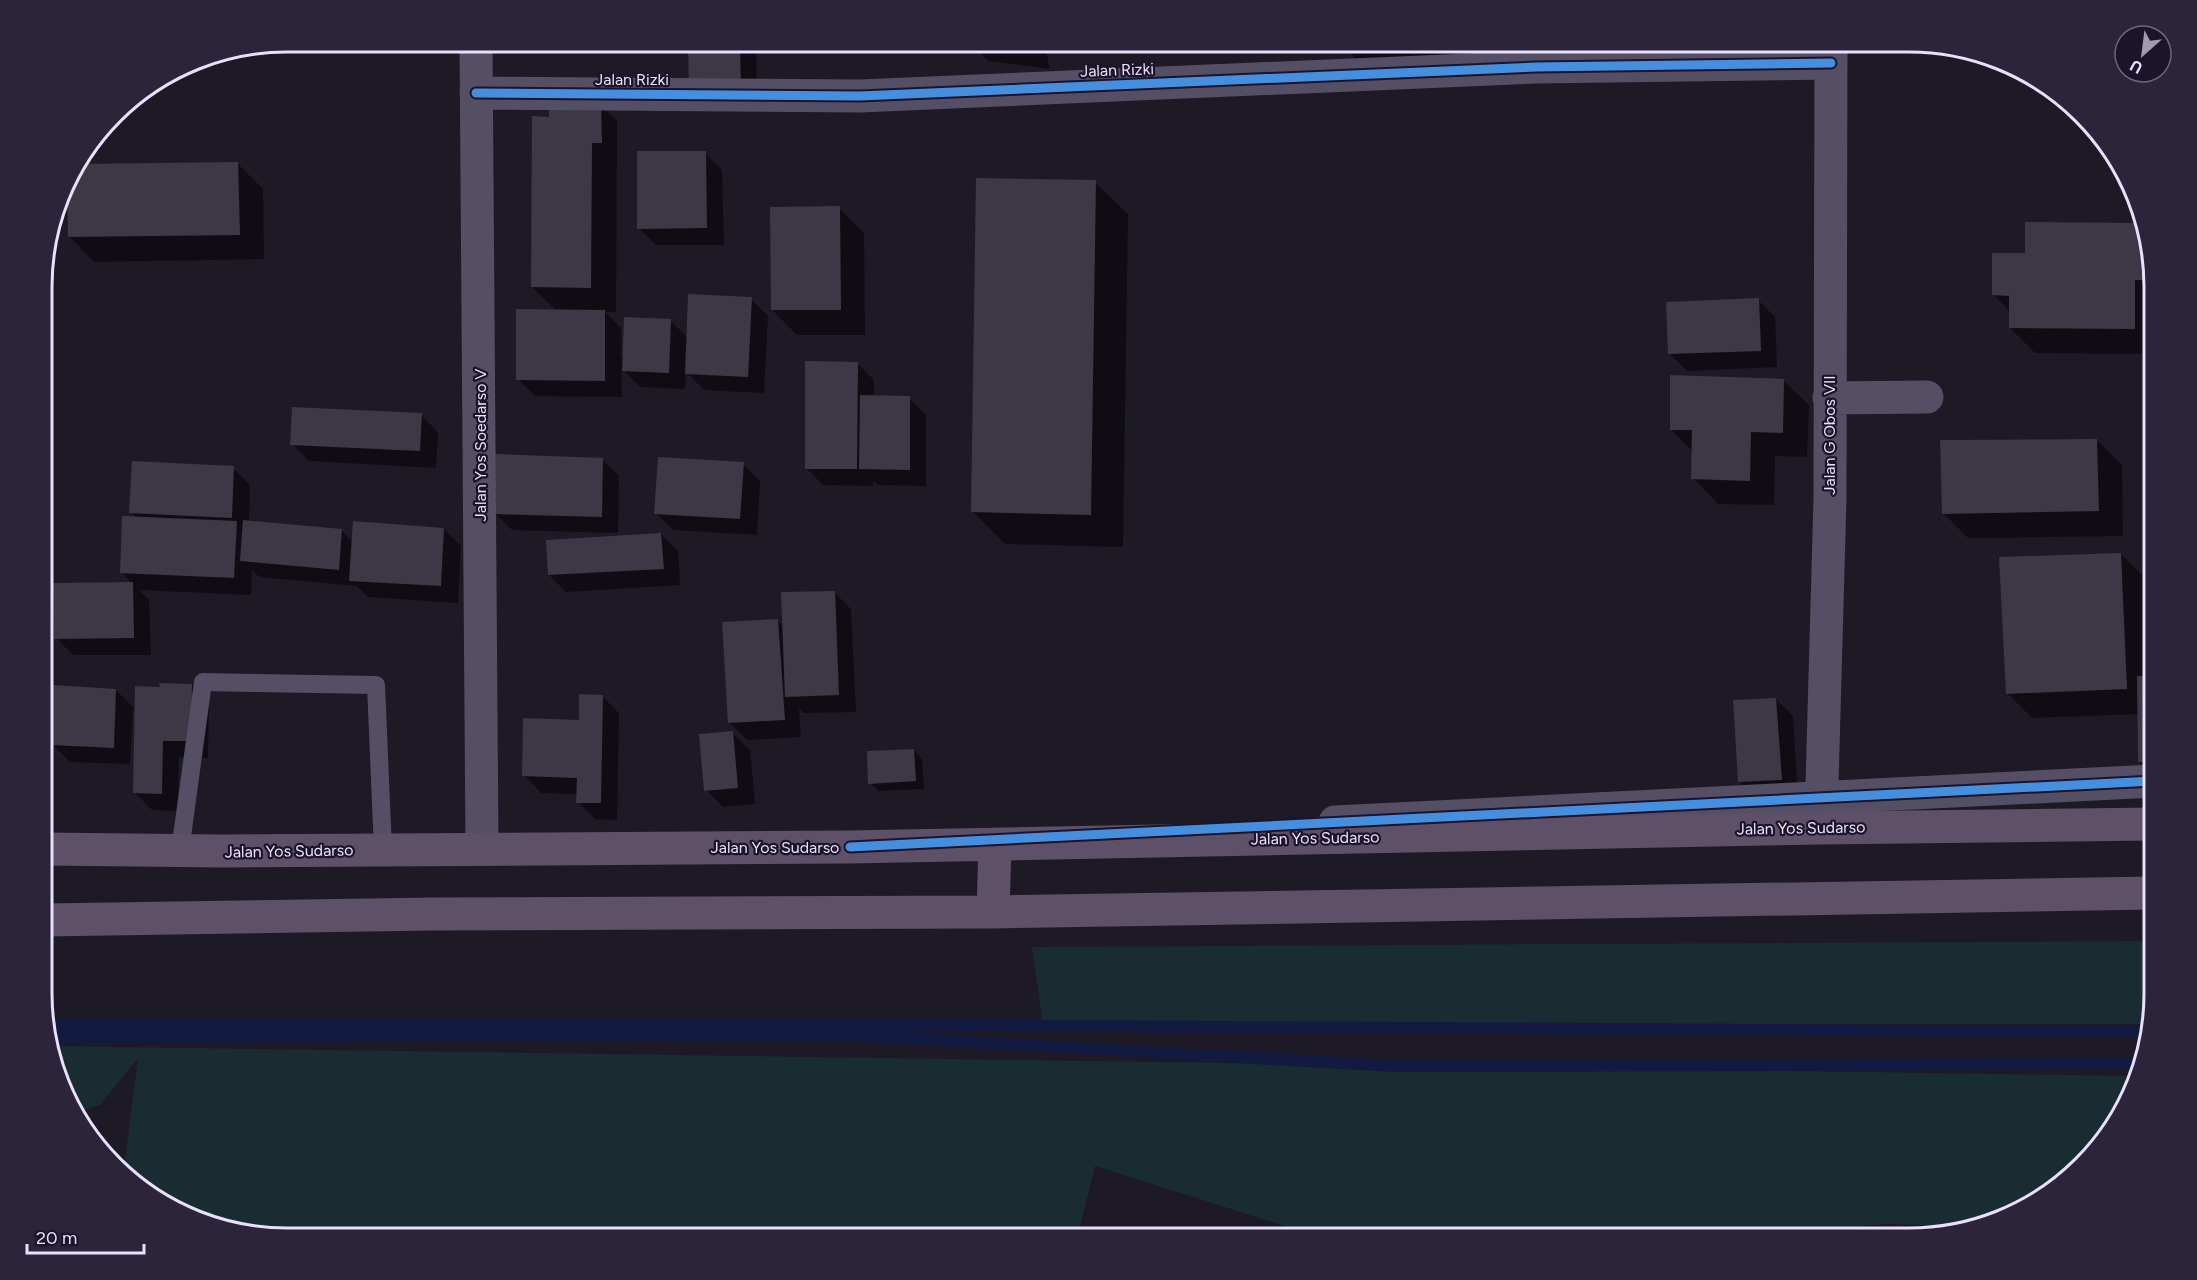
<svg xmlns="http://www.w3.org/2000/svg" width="2197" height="1280" viewBox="0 0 2197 1280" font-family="Figtree,sans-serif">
<rect width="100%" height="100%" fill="#1d1925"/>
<path fill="#192c31" d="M 2154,941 L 2154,1008 L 2150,1024 L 1043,1025 L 1032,947 Z
M 52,1046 L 2134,1076 L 2122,1116 L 2083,1166 L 2033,1205 L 1962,1226 L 1888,1224 L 1680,1238 L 1426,1238 L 1417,1233 L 1291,1228 L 1095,1166 L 1077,1238 L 287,1238 L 224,1230 L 164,1205 L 124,1167 L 138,1058 L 100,1105 L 77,1112 Z"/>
<path fill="#0007" d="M 689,42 L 756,42 L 757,106 Z
M 971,42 L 1044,42 L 1050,69 L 988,61 Z
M 1345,42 L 1550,42 L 1552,78 L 1370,73 L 1345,48 Z
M 1599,42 L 1788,42 L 1787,71 L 1624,68 Z
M 600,104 L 617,121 L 616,312 L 605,312 L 621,328 L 621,357 L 624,357 L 671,321 L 688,338 L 751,299 L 768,316 L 764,393 L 704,390 L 686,372 L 685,389 L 640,387 L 621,368 L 622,397 L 535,396 L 518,379 L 557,311 L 532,287 L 550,118 Z
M 705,153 L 722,170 L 724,245 L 656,245 L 639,228 Z
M 238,164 L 263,189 L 264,259 L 94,262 L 69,236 L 68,178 L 77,166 Z
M 1095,182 L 1128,214 L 1123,547 L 1005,544 L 973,512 Z
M 839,208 L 864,233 L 865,335 L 797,335 L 772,310 Z
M 2140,224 L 2154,271 L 2154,354 L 2035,353 L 2010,328 L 2010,312 L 1993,294 Z
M 1758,300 L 1775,317 L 1777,367 L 1687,371 L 1670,354 Z
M 857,363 L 874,380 L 874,397 L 909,398 L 926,415 L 926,486 L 878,485 L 873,481 L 873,486 L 823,485 L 806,468 Z
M 1783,380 L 1809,405 L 1807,457 L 1775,456 L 1774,505 L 1718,504 L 1693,478 L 1693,452 L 1671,429 Z
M 421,415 L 438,432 L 436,468 L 309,461 L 292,444 Z
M 2097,440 L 2122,465 L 2123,536 L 1968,538 L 1943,513 Z
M 602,459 L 619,476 L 618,533 L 512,530 L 495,513 Z
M 743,464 L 760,481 L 757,535 L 673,530 L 656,513 Z
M 233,468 L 250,485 L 249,522 L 342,531 L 353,542 L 444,529 L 461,546 L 458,603 L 368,597 L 357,586 L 259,577 L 252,570 L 251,595 L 139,590 L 149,600 L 151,655 L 73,655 L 56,638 L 132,583 L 122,573 L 137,518 L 131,512 Z
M 661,534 L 678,551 L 680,585 L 566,592 L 549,575 Z
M 2121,554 L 2146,579 L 2150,678 L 2154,678 L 2154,776 L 2139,761 L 2139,714 L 2032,718 L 2007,693 Z
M 834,592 L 851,609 L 856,712 L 804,713 L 799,709 L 801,737 L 747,740 L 730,723 L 778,621 L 784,627 Z
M 192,685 L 209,702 L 208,758 L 179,757 L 178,811 L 152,810 L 135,793 L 161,688 Z
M 116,690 L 133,707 L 130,764 L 70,762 L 53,745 Z
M 602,696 L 619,713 L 617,820 L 595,819 L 578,802 L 578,794 L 541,793 L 524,775 L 580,721 Z
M 1776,699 L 1793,716 L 1798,796 L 1757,799 L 1740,782 Z
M 732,733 L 750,750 L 755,804 L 723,807 L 706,790 Z
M 914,750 L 922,759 L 924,789 L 878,791 L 870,783 Z"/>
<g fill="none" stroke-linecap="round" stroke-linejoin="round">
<path stroke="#121a42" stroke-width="12" d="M 44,1025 L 881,1025 L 2147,1032
M 49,1037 L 842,1035 L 1397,1066 L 2138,1064"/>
</g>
<path fill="#3d3846" d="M 688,42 L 740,42 L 741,90 L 689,91 Z
M 969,42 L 1032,42 L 1034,52 L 970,45 Z
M 1344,42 L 1412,42 L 1412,47 L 1344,49 Z
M 1425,42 L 1472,42 L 1472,48 L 1425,50 Z
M 1477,42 L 1527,42 L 1527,53 L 1478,55 Z
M 1629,42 L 1763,42 L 1763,46 L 1629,44 Z
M 549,102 L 601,103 L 602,143 L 592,143 L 591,288 L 531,287 L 532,116 L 549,117 Z
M 637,151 L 706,151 L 707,228 L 637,229 Z
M 238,162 L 240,235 L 68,237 L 67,181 L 78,164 Z
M 976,178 L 1096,180 L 1091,515 L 971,512 Z
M 840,206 L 841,310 L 771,310 L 770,207 Z
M 2025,222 L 2140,223 L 2154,271 L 2154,280 L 2135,280 L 2135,329 L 2009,328 L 2009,296 L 1992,295 L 1992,253 L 2025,253 Z
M 688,294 L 752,297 L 748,377 L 685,374 Z
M 1759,298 L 1761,351 L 1668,354 L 1666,302 Z
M 516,309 L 605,310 L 605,381 L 516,380 Z
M 624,317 L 671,319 L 669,373 L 622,371 Z
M 805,361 L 858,362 L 857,469 L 805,469 Z
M 1670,375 L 1784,379 L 1783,433 L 1751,432 L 1750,481 L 1691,479 L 1692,430 L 1670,430 Z
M 860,395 L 910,396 L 910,470 L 859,469 Z
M 292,407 L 422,413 L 420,451 L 290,445 Z
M 2097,439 L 2099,511 L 1942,514 L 1940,440 Z
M 495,454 L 603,458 L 602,517 L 493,514 Z
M 658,457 L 744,462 L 740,519 L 654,514 Z
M 132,461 L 234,466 L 232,518 L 129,513 Z
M 122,516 L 237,521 L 234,578 L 120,573 Z
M 243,520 L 342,529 L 339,570 L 240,561 Z
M 353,521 L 444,528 L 441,586 L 349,581 Z
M 661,533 L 664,569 L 548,575 L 546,540 Z
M 2121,553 L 2127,689 L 2006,694 L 1999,557 Z
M 133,582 L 134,638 L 54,639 L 53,583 Z
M 835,591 L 839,695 L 785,697 L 781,592 Z
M 778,619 L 785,720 L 728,723 L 722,622 Z
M 2137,676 L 2154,676 L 2154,762 L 2138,762 Z
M 159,683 L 192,684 L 191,741 L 163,741 L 162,794 L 133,793 L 135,686 L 160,687 Z
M 53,685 L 116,689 L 114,748 L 51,745 Z
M 579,694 L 603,695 L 601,803 L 576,803 L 577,778 L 522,776 L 523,718 L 579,720 Z
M 1776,698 L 1782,780 L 1738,782 L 1733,700 Z
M 733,731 L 738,788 L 704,791 L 699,734 Z
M 914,749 L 916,781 L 868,784 L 867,751 Z"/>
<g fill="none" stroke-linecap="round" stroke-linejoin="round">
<path stroke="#544f64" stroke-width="18" d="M 180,851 L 203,682 L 376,685 L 383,850"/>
<path stroke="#544f64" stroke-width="33" d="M 476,42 L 482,849
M 476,93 L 860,96 L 1536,67 L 1831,63
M 1829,398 L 1927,397
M 1821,820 L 1830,498 L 1831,42
M 1335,822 L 2154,781"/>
<path stroke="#5d5068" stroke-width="33" d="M 44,849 L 221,851 L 850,847 L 1821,828 L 2154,824
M 993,912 L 995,844
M 44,920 L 433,914 L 993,912 L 2154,893"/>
<defs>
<path id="cycleway" d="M 476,93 L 860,96 L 1536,67 L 1831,63
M 850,847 L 2154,781"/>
</defs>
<use href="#cycleway" stroke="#1c142a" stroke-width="13"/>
<use href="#cycleway" stroke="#468fdf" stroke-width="9"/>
</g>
<g text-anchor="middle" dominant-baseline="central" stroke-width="4.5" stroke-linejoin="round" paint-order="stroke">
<g font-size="16" fill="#e8e0fc" stroke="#1c142a">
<text transform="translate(1117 70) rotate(-2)">Jalan Rizki</text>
<text x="632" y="79">Jalan Rizki</text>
<text transform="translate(1829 435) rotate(-90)">Jalan G Obos VII</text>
<text transform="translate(480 445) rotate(-90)">Jalan Yos Soedarso V</text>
<text transform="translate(1801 828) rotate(-1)">Jalan Yos Sudarso</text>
<text transform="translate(1315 838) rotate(-1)">Jalan Yos Sudarso</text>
<text x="775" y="847">Jalan Yos Sudarso</text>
<text transform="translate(289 851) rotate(-1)">Jalan Yos Sudarso</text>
</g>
</g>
<path d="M0 0H2197V1280H0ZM287 52H1909A235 235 0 0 1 2144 287V993A235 235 0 0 1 1909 1228H287A235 235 0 0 1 52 993V287A235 235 0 0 1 287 52Z" fill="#2c243b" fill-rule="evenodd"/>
<path fill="none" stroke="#e8e0fc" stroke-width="3" d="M287 52H1909A235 235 0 0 1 2144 287V993A235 235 0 0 1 1909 1228H287A235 235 0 0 1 52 993V287A235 235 0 0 1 287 52Z"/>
<g transform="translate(2143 54) rotate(208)"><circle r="28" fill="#1c142a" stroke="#6e667e" stroke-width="1.5"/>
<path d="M0-4.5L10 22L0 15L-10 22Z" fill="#a19ab1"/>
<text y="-9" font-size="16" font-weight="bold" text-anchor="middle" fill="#e8e0fc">U</text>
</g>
<path d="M27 1244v9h117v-9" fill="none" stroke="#e8e0fc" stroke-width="3"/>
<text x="36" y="1244" font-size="18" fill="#e8e0fc" stroke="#1c142a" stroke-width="4.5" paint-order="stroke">20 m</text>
</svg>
